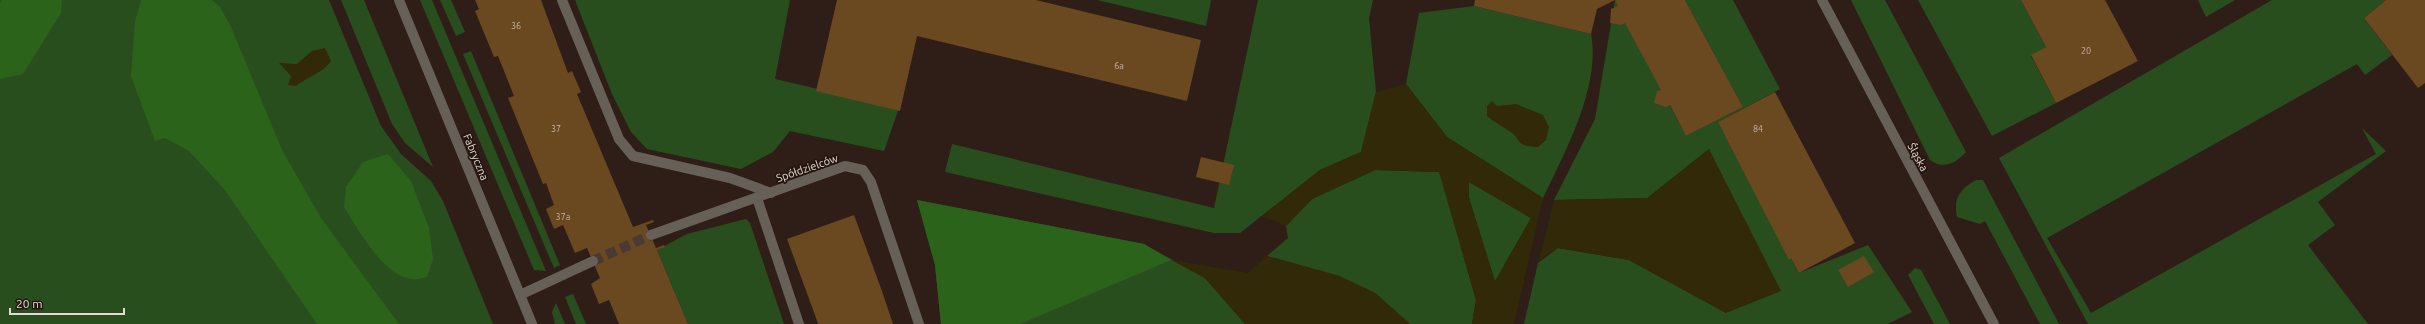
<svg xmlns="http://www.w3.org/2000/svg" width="2425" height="324" viewBox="0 0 2425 324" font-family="Ubuntu,sans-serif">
<rect width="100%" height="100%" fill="#2f1e18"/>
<path fill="#294e1e" d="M 0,0 L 329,0 L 381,126 L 401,154 L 431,181 L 443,201 L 493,324 L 0,324 Z
M 341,0 L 364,0 L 433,167 L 405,143 L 392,124 Z
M 420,0 L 432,0 L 546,271 L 534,270 Z
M 440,0 L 451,0 L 465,32 L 456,36 Z
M 575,0 L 790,0 L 775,79 L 899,108 L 884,151 L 790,131 L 773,152 L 741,169 L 647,149 L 631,132 L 612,94 Z
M 1097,0 L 1211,0 L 1206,26 Z
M 1258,0 L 1373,0 L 1369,18 L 1376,92 L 1361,152 L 1320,170 L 1240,233 L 1214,233 L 945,172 L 952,144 L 1214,208 Z
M 1615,0 L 1686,136 L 1743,107 L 1685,0 L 1733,0 L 1780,89 L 1718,122 L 1799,273 L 1868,245 L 1912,312 L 1888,324 L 1524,324 L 1538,263 L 1558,248 L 1629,260 L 1726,313 L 1709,149 L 1648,198 L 1554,200 L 1595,119 Z
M 1851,0 L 1885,0 L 1966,152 C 1956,163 1944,170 1930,160 Z
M 1918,0 L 2021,0 L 2046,47 L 2031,56 L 2056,103 L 1992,136 Z
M 2198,0 L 2235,0 L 2206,17 Z
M 2272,0 L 2386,0 L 2364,18 L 2392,55 L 2365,75 L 2357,64 L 2047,238 L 2091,313 L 2376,154 L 2362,128 L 2386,151 L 2318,202 L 2335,225 L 2308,245 L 2368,324 L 2088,324 L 1999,158 Z
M 1474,6 L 1591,34 C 1601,86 1565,152 1543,198 L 1447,137 L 1406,84 L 1419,13 Z
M 471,51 L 560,265 L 554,268 L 463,54 Z
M 1375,170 L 1440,172 L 1476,300 L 1472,324 L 1410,324 L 1375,293 L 1339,276 L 1267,256 L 1288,238 L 1286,226 L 1312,199 Z
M 1976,180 L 1983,180 L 2059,324 L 2040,324 L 1985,221 L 1980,224 L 1957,217 C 1953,198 1960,189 1976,180 Z
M 1469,182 L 1531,218 L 1495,282 L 1469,198 Z
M 917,200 L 1144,244 L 1205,278 L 1245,324 L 941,324 L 935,265 Z
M 746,219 L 750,223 L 784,324 L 688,324 L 657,250 L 687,234 Z
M 1915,268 L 1921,270 L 1950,324 L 1934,324 L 1908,275 Z
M 573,294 L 586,324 L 576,324 L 565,297 Z
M 556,303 L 565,324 L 555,324 L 552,312 Z"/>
<path fill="#2b631a" d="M 2,0 L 62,0 L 61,13 L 23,74 L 0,79 L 0,3 Z
M 141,0 L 212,0 L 220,7 L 231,27 L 282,150 L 321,218 L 399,324 L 317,324 L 225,190 L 189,151 L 165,138 L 155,141 L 131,76 L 135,21 Z
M 388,154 L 411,181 L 429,228 L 433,259 L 427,277 C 422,278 416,280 412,279 C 383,276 358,229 344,207 L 346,187 L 363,162 Z
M 917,200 L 1144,244 L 1171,260 L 1020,324 L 941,324 L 935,265 Z"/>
<path fill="#322908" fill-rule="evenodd" d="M 325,48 L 331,61 C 319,76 310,75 296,86 L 288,85 L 291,76 L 279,63 L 297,64 L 312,51 Z
M 1406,84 L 1447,137 L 1543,198 L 1514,324 L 1472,324 L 1476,300 L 1439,172 L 1375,170 L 1312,199 L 1286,226 L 1262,216 L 1320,170 L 1361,152 L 1376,92 ZM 1469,182 L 1531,218 L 1495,281 L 1469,198 Z
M 1492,101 L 1497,106 L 1516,104 L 1543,115 L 1549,127 L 1546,140 L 1538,147 C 1514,146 1523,140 1509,131 C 1502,126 1494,122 1487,116 L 1487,106 Z
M 1709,149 L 1781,291 L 1726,313 L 1629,260 L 1558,248 L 1539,261 L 1554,200 L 1647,198 Z
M 1267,256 L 1339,276 L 1375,293 L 1410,324 L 1245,324 L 1205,278 L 1171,260 L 1248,273 Z"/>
<path fill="#6a4820" d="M 475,0 L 541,0 L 568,73 L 572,71 L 581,92 L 577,94 L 633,227 L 653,220 L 654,222 L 646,225 L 656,248 L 664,245 L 665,247 L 657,250 L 688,324 L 619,324 L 609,300 L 599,304 L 591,284 L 600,278 L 587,248 L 575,253 L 563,225 L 554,229 L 546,209 L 554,205 L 546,183 L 543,184 L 508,98 L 514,96 L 498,56 L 494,57 L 475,11 L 479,9 Z
M 837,0 L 1036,0 L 1201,40 L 1187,101 L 917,36 L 900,111 L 816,91 Z
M 1475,0 L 1685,0 L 1743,107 L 1686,136 L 1670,105 L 1666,107 L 1654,103 L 1657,91 L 1661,90 L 1625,23 L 1621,25 L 1610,23 L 1611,9 L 1618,6 L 1615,0 L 1597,9 L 1591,34 L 1474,6 Z
M 2021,0 L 2105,0 L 2138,61 L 2056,103 L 2031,55 L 2046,47 Z
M 2386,0 L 2425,0 L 2425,83 L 2418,88 L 2364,18 Z
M 1775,92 L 1855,243 L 1799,273 L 1791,258 L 1789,260 L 1718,122 Z
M 1201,157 L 1234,165 L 1229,185 L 1196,177 Z
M 854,215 L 882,291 L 893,324 L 818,324 L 815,315 L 787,239 Z
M 1864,256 L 1874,272 L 1848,287 L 1838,270 Z"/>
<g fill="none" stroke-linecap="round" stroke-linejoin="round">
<path stroke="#4a3a34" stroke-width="10" stroke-dasharray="10 5" stroke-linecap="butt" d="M 593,261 L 651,235"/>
<path stroke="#666059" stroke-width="10" d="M 562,0 L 619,139 L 633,156 L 730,178 L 771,193
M 757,198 L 799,324"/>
<path stroke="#666059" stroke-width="10" d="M 399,0 L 532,324
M 651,235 L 845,166 L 863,170 L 871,182 L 919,324
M 520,295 L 593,261"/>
<path stroke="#666059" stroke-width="10" d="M 1822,0 L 1994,324"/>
</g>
<g text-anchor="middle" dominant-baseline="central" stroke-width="3.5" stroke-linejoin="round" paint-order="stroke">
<g font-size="9" fill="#c6b5a8">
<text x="516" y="26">36</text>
<text x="2086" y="51">20</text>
<text x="1119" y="66">6a</text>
<text x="556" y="129">37</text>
<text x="1758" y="129">84</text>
<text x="563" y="217">37a</text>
</g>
<g font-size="11" fill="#e5d9d5" stroke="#25150f">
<text transform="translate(476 157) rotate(68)">Fabryczna</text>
<text transform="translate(1918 157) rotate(62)">Śląska</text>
<text transform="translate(807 168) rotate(-19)">Spółdzielców</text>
</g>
</g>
<path d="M10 308v6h114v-6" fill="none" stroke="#e5d9d5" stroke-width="2"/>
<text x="16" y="308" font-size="12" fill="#e5d9d5" stroke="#25150f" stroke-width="3" paint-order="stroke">20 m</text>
</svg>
